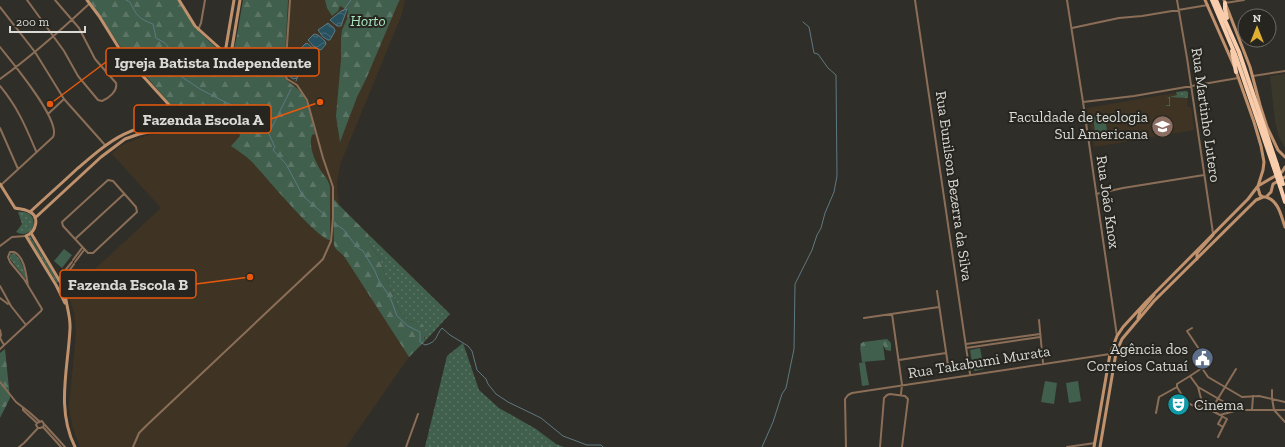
<svg xmlns="http://www.w3.org/2000/svg" width="1285" height="447" viewBox="0 0 1285 447" font-family="'Zilla Slab',serif">
<defs>
<pattern id="grass-dots" width="8" height="8" patternUnits="userSpaceOnUse"><rect width="8" height="8" fill="#415f4d"/><path d="M2 2h.1M6 6h.1" fill="none" stroke="#5c7566" stroke-width="1.8" stroke-linecap="round"/></pattern>
<pattern id="forest-firs" width="22" height="20" patternUnits="userSpaceOnUse"><rect width="22" height="20" fill="#415f4d"/><path d="M5 1l3.5 6h-7zM16 11l3.5 6h-7z" fill="#5c7566"/></pattern>
<pattern id="water-waves" width="16" height="10" patternUnits="userSpaceOnUse"><rect width="16" height="10" fill="#28515f"/><path d="M0 5q4-4 8 0t8 0" fill="none" stroke="#476975"/></pattern>
</defs>
<rect width="100%" height="100%" fill="#302e28"/>
<path fill="#3a372b" d="M 1285,74 L 1285,148 L 1279,137 L 1275,122 L 1270,76 Z"/>
<path fill="#3f3424" d="M 243,0 L 405,0 L 402,14 L 340,165 L 337,183 L 338,197 L 340,206 L 450,314 L 409,357 L 346,447 L 80,447 L 75,434 L 72,425 L 69,407 L 76,332 L 74,313 L 68,294 L 161,208 L 112,154 L 120,146 L 129,142 L 149,135 L 185,132 L 224,132 L 238,129 L 246,125 L 237,35 Z
M 1186,91 L 1188,92 L 1187,105 L 1188,107 L 1191,107 L 1194,130 L 1094,147 L 1087,108 Z"/>
<path fill="url(#grass-dots)" d="M 1186,91 L 1188,92 L 1188,98 L 1170,97 L 1170,106 L 1166,106 L 1166,105 L 1169,105 L 1169,98 L 1166,98 L 1177,95 L 1176,92 Z
M 18,212 C 42,209 36,242 16,232 L 22,224 Z
M 368,234 L 450,314 L 426,340 L 424,336 L 413,321 L 408,321 L 398,309 L 379,258 L 371,246 Z
M 30,236 L 58,281 L 57,283 L 28,237 Z
M 13,253 C 21,257 24,269 26,278 L 25,278 L 10,259 L 10,255 Z
M 463,343 L 479,390 L 499,408 L 536,429 L 556,444 L 564,447 L 425,447 L 447,356 Z"/>
<path fill="url(#forest-firs)" d="M 89,0 L 178,0 L 194,27 L 231,62 L 237,35 L 243,0 L 288,0 L 284,76 C 287,83 297,86 302,94 C 310,105 312,121 315,134 L 312,135 C 308,146 315,161 321,171 C 325,177 328,179 330,187 L 330,240 C 316,238 264,174 251,161 C 245,155 238,151 231,146 L 240,136 L 238,129 L 246,125 L 245,120 C 230,129 208,127 191,128 L 120,46 Z
M 325,0 L 400,0 L 399,1 L 366,79 L 357,97 L 340,142 L 336,116 L 341,60 L 341,38 L 342,30 L 347,19 L 348,10 L 340,6 L 338,11 L 332,16 L 327,8 Z
M 333,198 L 340,206 L 368,234 L 371,246 L 379,258 L 398,309 L 408,321 C 424,322 425,322 424,338 L 426,340 L 409,357 L 344,256 L 336,249 L 334,245 Z
M 887,339 L 891,343 L 891,351 L 886,350 L 883,345 L 861,347 L 860,344 L 863,342 Z
M 5,349 L 10,398 L 0,418 L 0,353 Z"/>
<path fill="#415f4d" d="M 1105,116 L 1108,138 L 1096,139 L 1093,117 Z
M 64,249 L 72,255 L 62,268 L 54,261 Z
M 883,344 L 885,360 L 862,362 L 860,347 Z
M 980,348 L 984,369 L 975,371 L 973,370 L 970,350 Z
M 865,362 L 869,385 L 862,386 L 859,363 Z
M 1045,381 L 1057,383 L 1054,404 L 1041,402 Z
M 1078,381 L 1081,401 L 1069,403 L 1066,383 Z"/>
<path fill="url(#water-waves)" stroke="#5d7a83" d="M 347,9 L 341,26 L 337,26 L 330,20 L 341,11 Z
M 328,23 L 334,28 L 335,31 L 330,40 L 328,40 L 323,37 L 318,30 Z
M 314,34 L 318,35 L 325,41 L 326,44 L 321,50 L 314,47 L 308,40 Z
M 307,43 L 314,49 L 317,53 L 313,58 L 308,56 L 301,49 L 301,48 L 305,44 Z
M 290,64 L 299,69 L 301,71 L 297,78 L 293,79 L 287,74 Z"/>
<g fill="none" stroke-linecap="round" stroke-linejoin="round">
<path stroke="#5d7a83" stroke-width="1" d="M 126,0 L 130,2 C 136,15 139,19 153,24 L 156,38 L 165,43 L 177,59 L 173,65 L 179,75 L 200,89 L 225,102 L 245,111
M 343,11 L 351,0
M 296,81 L 298,76
M 252,123 C 256,129 260,134 268,132 L 275,147 L 273,150 L 286,164 L 303,196 L 325,215
M 269,133 L 291,89
M 337,225 L 343,229 L 357,247 L 363,251 L 375,271 L 379,281 L 390,297 L 397,316 L 408,326 L 420,332 L 420,342 L 425,345 C 438,342 435,336 442,328 L 450,335 L 468,346 L 472,351 L 477,370 L 486,379 L 488,384 L 496,394 L 508,402 L 541,418 L 563,436 L 587,445 L 601,445 L 603,447
M 762,447 L 773,422 L 782,394 L 786,388 L 794,349 L 795,284 L 812,250 L 817,235 L 821,228 L 825,213 L 834,192 L 837,176 L 836,75 L 828,68 L 818,54 L 814,53 L 809,27 L 803,22"/>
<path stroke="#8b6e57" stroke-width="2" d="M 27,0 L 64,51 L 78,76 L 98,100 L 102,101 C 109,98 118,91 116,83 L 95,59 L 79,28 L 55,0
M 915,0 L 970,374
M 1067,0 L 1083,102 L 1117,336
M 1177,0 L 1187,58 L 1213,233
M 1225,3 L 1244,0
M 0,7 L 35,52 L 64,99 L 105,145
M 1072,28 L 1119,18 L 1142,16 L 1208,5
M 198,30 L 201,23 L 205,0
M 0,47 C 11,61 62,121 53,137 L 1,185
M 1253,76 L 1285,71
M 0,79 C 32,56 61,30 89,4
M 0,86 C 18,108 25,125 36,151
M 1083,102 L 1134,96 L 1238,78
M 48,114 L 64,99
M 0,128 L 18,169
M 108,180 L 113,181 L 136,207 L 137,212 L 93,253 L 88,253 L 63,226 L 62,222 Z
M 1096,194 L 1123,188 L 1204,175
M 75,239 L 124,194
M 0,246 L 12,237 L 26,236
M 73,260 L 82,248
M 75,262 L 84,250
M 59,278 L 72,262
M 61,282 L 74,264
M 0,286 L 11,306 L 26,325
M 937,291 L 949,372
M 0,298 L 8,304
M 892,314 L 902,385 L 901,394
M 864,318 L 939,307
M 1039,320 L 1043,363
M 1192,328 L 1187,331 L 1203,355 L 1207,356
M 0,330 L 1,335 L 0,338
M 0,338 L 4,345
M 966,344 L 1040,334
M 966,348 L 1040,337
M 0,349 L 41,311 L 42,309 L 24,279 L 10,262 L 8,257 L 10,252 L 14,252 C 25,257 26,275 28,286
M 899,360 L 946,353
M 1196,360 L 1203,355
M 1202,368 L 1208,354
M 0,382 L 16,402 L 29,412 L 39,421
M 1177,387 C 1184,398 1187,408 1203,406
M 1198,387 L 1203,406 L 1220,415 L 1238,410 L 1274,410 L 1285,422
M 1272,390 L 1272,398 L 1274,410 L 1285,410
M 23,408 L 23,410 L 37,423
M 1211,410 L 1236,369
M 1238,410 L 1198,387 L 1190,376 L 1202,368 L 1208,377 L 1242,397 L 1259,396 L 1285,402
M 1252,410 L 1253,396
M 1156,413 L 1159,397 L 1177,387 L 1177,384 L 1190,376
M 1222,417 L 1218,424 L 1223,427
M 44,424 L 65,447
M 43,427 L 61,447
M 1218,437 L 1227,419 L 1220,415
M 19,447 L 24,443 L 38,428 L 40,428 L 43,427 L 44,424 L 42,421 L 37,423 L 36,425 L 38,428
M 133,447 L 139,433 L 147,425 L 319,263 L 323,259 L 331,241 L 333,218 L 333,187 L 323,158 L 307,100 L 297,85 L 287,79 L 285,75 L 290,0
M 406,447 L 418,414
M 846,447 L 845,399 L 848,395 L 852,393 L 1110,354
M 880,447 L 884,398 L 887,395 L 890,394 L 905,396 L 908,399 L 902,447
M 1067,447 L 1095,443"/>
<path stroke="#c0916d" stroke-width="3" d="M 179,0 L 195,26 L 225,53 L 230,55 L 231,54 L 240,0
M 1205,0 L 1234,66
M 1224,0 L 1250,67 L 1260,105 L 1267,127 L 1278,150 L 1285,157
M 225,53 L 234,0
M 0,184 L 15,208 C 19,209 24,209 28,211 C 41,216 36,232 26,236 L 56,285 L 65,303
M 1258,186 L 1282,172 L 1285,167
M 1258,188 L 1260,195 L 1263,197
M 1266,197 C 1279,201 1281,216 1285,227
M 30,212 C 46,197 62,183 78,168 C 111,140 131,122 177,125
M 35,218 L 101,157 L 125,139 L 139,134 L 172,127 L 181,124 L 182,121 L 181,118 L 122,53 L 99,16 L 87,0
M 31,233 L 65,290 C 65,303 71,316 70,329 C 68,369 56,409 75,447
M 1197,259 L 1197,253 L 1213,235
M 1138,318 L 1140,312 L 1154,295
M 1094,447 L 1110,354 L 1117,336 L 1123,327 L 1146,302 L 1248,199 L 1258,186 L 1263,170 L 1264,162 L 1261,146 L 1254,122 L 1236,71
M 1100,447 L 1116,353 L 1122,339 L 1154,301 L 1256,200 L 1263,197 L 1266,197 L 1271,192 L 1273,184 L 1285,177"/>
<path stroke="#f9cdab" stroke-width="4" d="M 1212,0 L 1235,54 L 1273,165
M 1216,0 L 1239,52 L 1277,165
M 1225,3 L 1225,9 L 1227,18
M 1232,51 L 1236,72
M 1280,186 L 1285,202"/>
<path stroke="#f9cdab" stroke-width="4" d="M 1273,165 L 1280,186
M 1277,165 L 1283,184"/>
</g>
<defs>
<symbol id="university-disc" viewBox="-11 -11 22 22"><circle r="9.5" fill="#8d6e63" stroke="#26251f"/><path d="M0-5L7-2L0 1L-7-2ZM-4 1L0 2.5L4 1V4Q0 6-4 4Z" fill="#fff"/></symbol>
<symbol id="civic-disc" viewBox="-11 -11 22 22"><circle r="9.5" fill="#5c6f8a" stroke="#26251f"/><path d="M-.6-6.5H3V-4.5H.6V-3L4-1V1h2V6H-6V1h2V-1L-.6-3ZM-1.2 2.5V6h2.4V2.5Z" fill="#fff"/></symbol>
<symbol id="theatre-disc" viewBox="-11 -11 22 22"><circle r="9.5" fill="#0f9aa8" stroke="#26251f"/><path d="M-5-5.5Q0-4 5-5.5V0Q5 5 0 6Q-5 5-5 0ZM-3.3-2.5H-1v1.5H-3.3ZM1-2.5H3.3v1.5H1ZM-2.8 1Q0 5.5 2.8 1Z" fill="#fff"/></symbol>
</defs>
<g fill-rule="evenodd">
<use href="#university-disc" x="1150" y="114" width="25" height="25"/>
<use href="#civic-disc" x="1190" y="346" width="25" height="25"/>
<use href="#theatre-disc" x="1166" y="392" width="25" height="25"/>
</g>
<g text-anchor="middle" dominant-baseline="central" stroke-width="4" stroke-linejoin="round" paint-order="stroke">
<g font-size="15" font-style="italic" fill="#aae8c3" stroke="#26251f">
<text x="368" y="21">Horto</text>
</g>
<g font-size="15" fill="#dadad6" stroke="#26251f">
<text transform="translate(1206 115) rotate(82)">Rua Martinho Lutero</text>
<text transform="translate(954 186) rotate(82)">Rua Eunilson Bezerra da Silva</text>
<text transform="translate(1108 202) rotate(82)">Rua João Knox</text>
<text transform="translate(979 362) rotate(-9)">Rua Takabumi Murata</text>
</g>
<g font-size="15" fill="#dadad6" stroke="#26251f" text-anchor="end">
<text x="1148" y="117">Faculdade de teologia<tspan x="1148" dy="17">Sul Americana</tspan></text>
<text x="1188" y="349">Agência dos<tspan x="1188" dy="17">Correios Catuaí</tspan></text>
<text x="1194" y="405" text-anchor="start">Cinema</text>
</g>
</g>
<path fill="none" stroke="#e8590c" stroke-width="1.5" d="M50 104L106 62M320 102L271 119M250 277L196 284"/>
<g fill="#e8590c" stroke="#26251f" stroke-width="1.5">
<circle cx="50" cy="104" r="4"/>
<circle cx="320" cy="102" r="4"/>
<circle cx="250" cy="277" r="4"/>
</g>
<g fill="#26251f" stroke="#e8590c" stroke-width="1.5">
<rect x="106" y="48" width="213" height="28" rx="4"/>
<rect x="134" y="105" width="137" height="28" rx="4"/>
<rect x="60" y="270" width="136" height="28" rx="4"/>
</g>
<g font-size="16" text-anchor="middle" font-weight="bold" fill="#dadad6">
<text x="213" y="68">Igreja Batista Independente</text>
<text x="203" y="125">Fazenda Escola A</text>
<text x="128" y="290">Fazenda Escola B</text>
</g>
<g transform="translate(1257 28)"><circle r="19" fill="#26251f" stroke="#6e6d68"/>
<path d="M0-3L7 15L0 10L-7 15Z" fill="#dfb034"/>
<text y="-6" font-size="11" font-weight="bold" text-anchor="middle" fill="#dadad6">N</text>
</g>
<path d="M10 26v6h75v-6" fill="none" stroke="#dadad6" stroke-width="2"/>
<text x="16" y="26" font-size="12" fill="#dadad6" stroke="#26251f" stroke-width="3" paint-order="stroke">200 m</text>
</svg>
